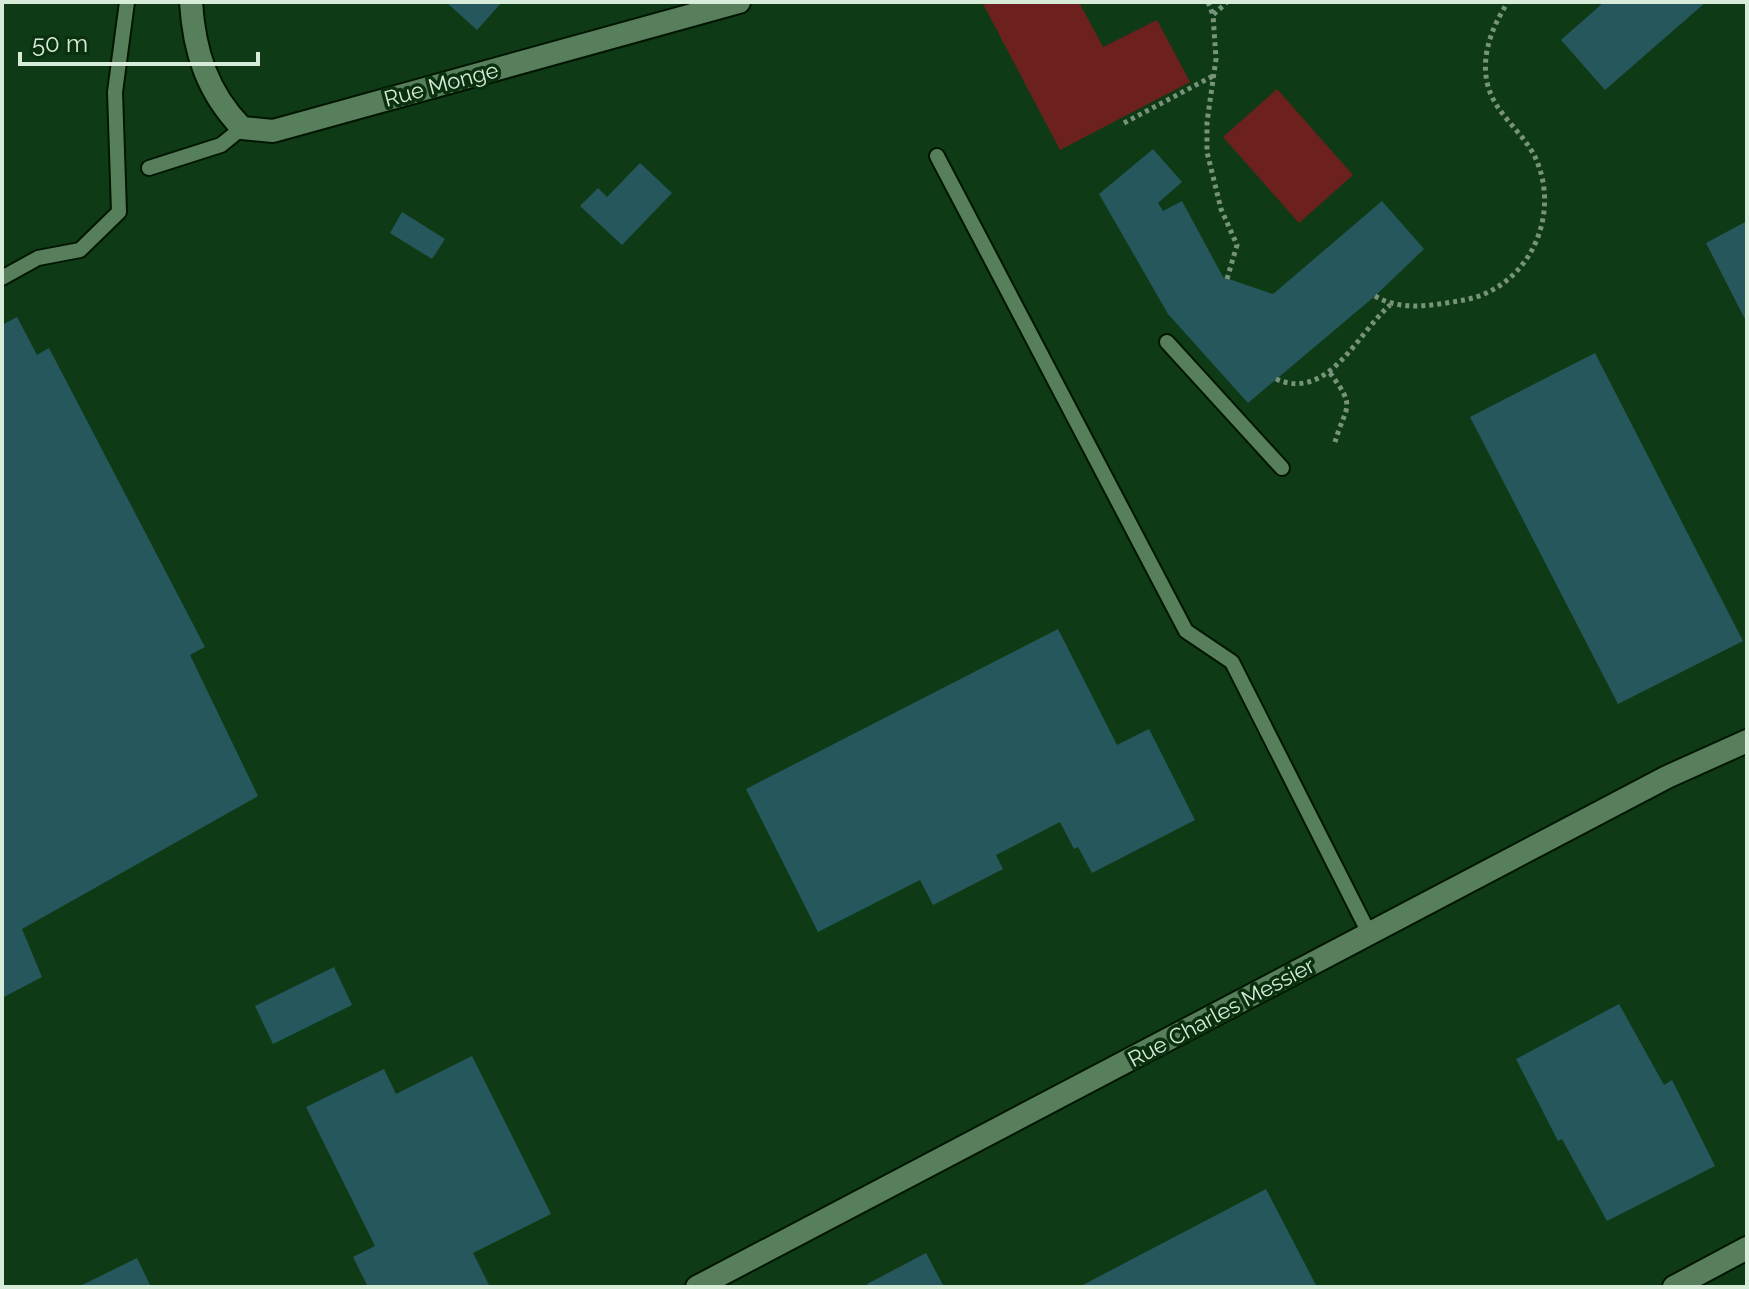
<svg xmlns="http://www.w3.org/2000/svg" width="1749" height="1289" viewBox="0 0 1749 1289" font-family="Raleway,sans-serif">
<rect width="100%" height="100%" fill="#0a3010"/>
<path fill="#0e3b16" d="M 2,2 L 1747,2 L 1747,1287 L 2,1287 Z"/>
<path fill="#6c211e" d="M 982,2 L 1079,2 L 1103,47 L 1157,20 L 1190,82 L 1060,150 Z
M 1277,89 L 1353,175 L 1299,223 L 1223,137 Z"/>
<path fill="#25575d" d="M 446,2 L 502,2 L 477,30 Z
M 1604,2 L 1706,2 L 1605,90 L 1561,40 Z
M 1153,149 L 1182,182 L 1158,203 L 1163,211 L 1182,201 L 1223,277 L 1273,294 L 1382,201 L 1424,249 L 1375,296 L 1248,403 L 1168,314 L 1099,194 Z
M 640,163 L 672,193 L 622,245 L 580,206 L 598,188 L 607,197 Z
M 402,212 L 445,239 L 432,259 L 390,233 Z
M 1747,221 L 1747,323 L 1706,243 Z
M 17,317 L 37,355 L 49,348 L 205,647 L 190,655 L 258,796 L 22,929 L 42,977 L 2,998 L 2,325 Z
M 1595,353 L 1743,641 L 1618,704 L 1470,417 Z
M 1058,629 L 1117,745 L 1149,729 L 1195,820 L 1092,873 L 1078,847 L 1074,849 L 1060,822 L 996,855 L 1003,869 L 933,905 L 920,880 L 818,932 L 746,789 Z
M 334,967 L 352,1005 L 273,1044 L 255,1006 Z
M 1619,1004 L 1664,1085 L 1672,1080 L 1715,1166 L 1607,1221 L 1562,1139 L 1558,1141 L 1516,1059 Z
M 472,1056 L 551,1214 L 473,1253 L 490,1287 L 368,1287 L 353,1257 L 375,1246 L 306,1107 L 384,1069 L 396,1094 Z
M 1266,1189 L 1317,1287 L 1079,1287 Z
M 926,1253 L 944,1287 L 868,1287 L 867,1284 Z
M 137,1258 L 151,1287 L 78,1287 Z"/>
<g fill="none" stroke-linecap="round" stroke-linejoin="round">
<defs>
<path id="service" d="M 937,156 L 1186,631 L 1232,662 L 1369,933
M 149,168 L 221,145 L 242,128
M 2,278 L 38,258 L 80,250 L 119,212 L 115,92 L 127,2
M 1167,342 L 1282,468"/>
<path id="minor" d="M 191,2 C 194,51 207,92 242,128 L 273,131 L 739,2
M 697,1287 L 1667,777 L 1747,741
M 1674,1287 L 1747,1248"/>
</defs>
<use href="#service" stroke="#001602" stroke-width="18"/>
<use href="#minor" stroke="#001602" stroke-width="26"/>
<path stroke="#77947b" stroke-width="5" stroke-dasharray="4 4" stroke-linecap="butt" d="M 1208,2 L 1213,15
M 1124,123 L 1213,76
M 1227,279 L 1237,245 L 1221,209 L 1207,152 L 1207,122 L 1216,59 L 1213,15 L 1227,2
M 1375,296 C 1401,312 1435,305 1464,300 C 1525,289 1560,222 1538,164 C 1527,133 1494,116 1487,82 C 1481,54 1493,25 1508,2
M 1330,373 C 1357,409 1346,404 1335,442
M 1276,379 C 1328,402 1357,334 1390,305"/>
<use href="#service" stroke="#587f5b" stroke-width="14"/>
<use href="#minor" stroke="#587f5b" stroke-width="22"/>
</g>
<g text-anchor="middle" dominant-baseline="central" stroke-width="7" stroke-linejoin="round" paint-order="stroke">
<g font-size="22" fill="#d7ecd8" stroke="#0a3010">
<text transform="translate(441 84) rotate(-15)">Rue Monge</text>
<text transform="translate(1221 1012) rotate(-28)">Rue Charles Messier</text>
</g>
</g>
<rect width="1749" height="1289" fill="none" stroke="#d7ecd8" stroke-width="8"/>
<path d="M20 52v12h238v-12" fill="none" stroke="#d7ecd8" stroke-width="4"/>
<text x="32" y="52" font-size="24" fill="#d7ecd8" stroke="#0a3010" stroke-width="6" paint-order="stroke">50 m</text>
</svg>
